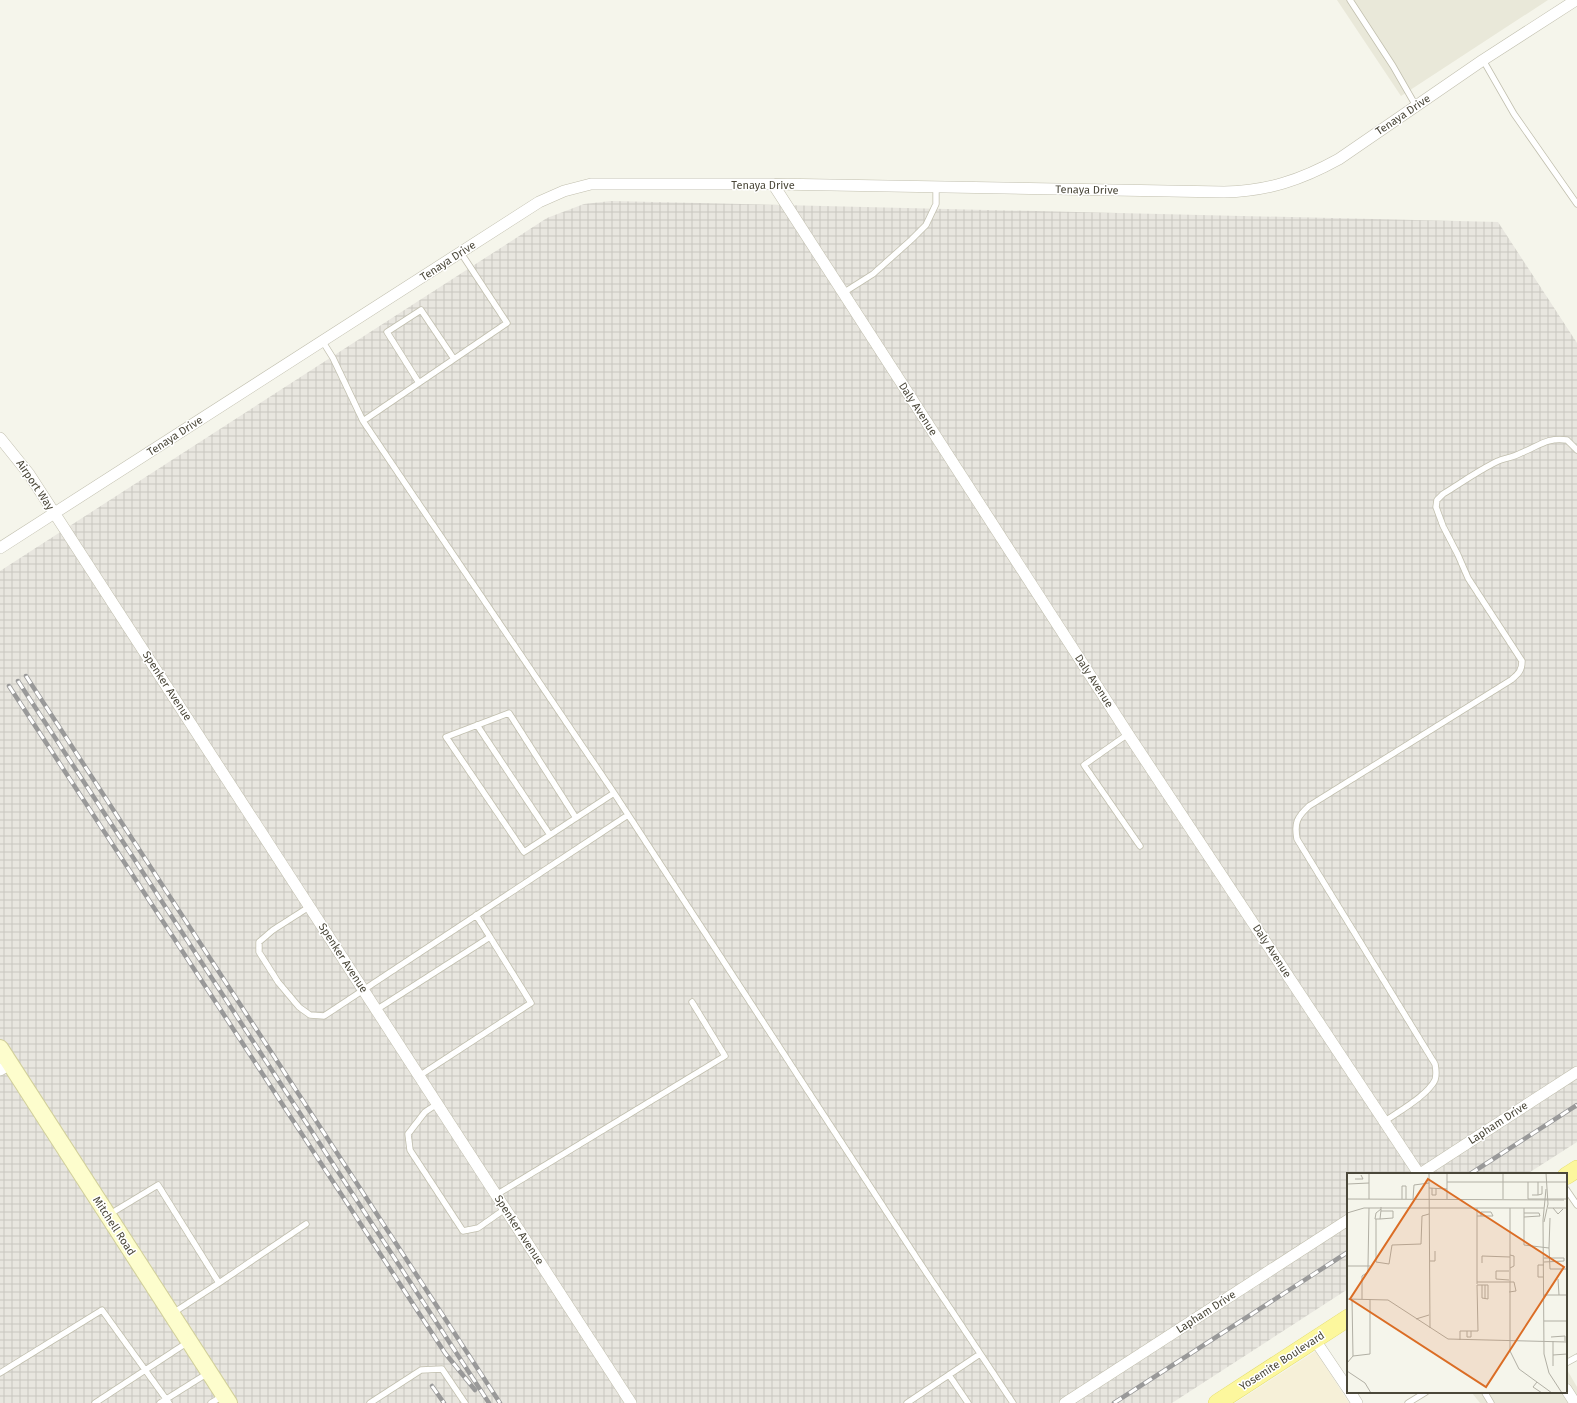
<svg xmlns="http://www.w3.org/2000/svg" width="1577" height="1403" font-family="'Fira Sans',sans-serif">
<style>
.residential{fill:#e9e8d9}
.commercial{fill:#f6f0d8}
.industrial{fill:url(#industrial-grid)}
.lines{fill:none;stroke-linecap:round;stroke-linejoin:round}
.service-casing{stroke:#c1bfae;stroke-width:7}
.minor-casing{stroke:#c1bfae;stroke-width:12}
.secondary-casing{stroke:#d1cf9a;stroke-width:18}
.primary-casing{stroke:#e2db6c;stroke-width:18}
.service{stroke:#fff;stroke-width:5.5}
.minor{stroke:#fff;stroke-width:11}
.secondary{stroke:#fdfdcd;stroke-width:16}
.primary{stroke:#fcf79d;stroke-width:17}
.rail-casing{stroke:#999;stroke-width:4.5}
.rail{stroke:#fff;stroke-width:3;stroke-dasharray:9;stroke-linecap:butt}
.labels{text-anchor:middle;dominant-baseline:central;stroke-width:3;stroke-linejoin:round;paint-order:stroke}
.street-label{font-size:11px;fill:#4a4739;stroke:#fff}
.inset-road{fill:none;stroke:#b1afa4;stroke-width:1}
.view{fill:#db6d25;fill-opacity:0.15;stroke:#db6d25;stroke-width:2}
.inset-edge{fill:none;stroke:#4a4739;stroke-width:2}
</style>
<defs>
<pattern id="industrial-grid" width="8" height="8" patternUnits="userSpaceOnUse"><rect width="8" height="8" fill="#e8e6df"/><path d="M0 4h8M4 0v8" fill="none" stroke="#c8c7c0"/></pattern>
</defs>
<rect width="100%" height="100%" fill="#f5f5eb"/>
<path class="residential" d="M1337,0h211l-147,96z
M1566,1368l11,19v16h-97l-8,-10 94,-1z"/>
<path class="commercial" d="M1316,1351l33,52h-114z"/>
<path class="industrial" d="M611,201l887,21 79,121v799l-50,32h-179v115l-176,114h-1172v-832l547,-353 37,-14z"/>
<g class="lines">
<g class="service-casing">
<path id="service" d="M1350,0l43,66 23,40
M1483,60l31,54 63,90
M461,253l46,70 -144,98 251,372 -90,59 -78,-115 63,-24 67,105
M843,293l30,-19 38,-34 15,-15 10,-21v-17
M323,342l10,16 30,63
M419,383l-32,-51 34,-22 33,49
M477,725l73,110
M1128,734l-44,31 56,81
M614,793l302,464 97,146
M309,907l-36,23 -14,12v10l19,30 21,25 11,8 14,1 304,-201
M476,915l14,22
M376,1010l114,-73 41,66 -112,73
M437,1104l-12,8 -17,22 2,16 53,81 15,-3 27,-19
M1384,1122c15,-11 43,-26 51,-42 2,-6 1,-10 0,-16l-138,-225c-3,-16 0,-22 12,-33l202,-126c7,-6 11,-9 11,-19l-54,-83 -10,-23 -15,-29 -7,-19 1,-7 6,-6c18,-11 36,-24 55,-33 8,-3 16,-4 23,-8 18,-7 26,-16 46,-13l10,10
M1566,1189l11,16
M496,1195l229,-139 -33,-54
M110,1214l48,-29 61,98 -46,30
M219,1283l87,-59
M1566,1363l11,-6
M0,1373l102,-63 67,93
M949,1375l19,28
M1485,1393l6,10
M95,1403l93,-61
M160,1403l48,-30
M211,1403l12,-7
M370,1403l51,-33 21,-1 23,34
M907,1403l73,-49
M1408,1403l18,-11"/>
</g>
<g class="minor-casing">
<path id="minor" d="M773,184l355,550 291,440
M0,438l29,36 602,929
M0,548l539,-346 25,-11 27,-7h182l451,8c44,-1 77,-12 115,-33l144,-99 93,-60
M0,1070l10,-6
M1420,1174l157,-102
M1315,1340l33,49
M1566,1389l9,14
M1350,1392l7,11
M1065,1403l283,-183"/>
</g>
<g class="secondary-casing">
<path id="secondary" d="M0,1048l229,355"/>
</g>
<g class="primary-casing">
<path id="primary" d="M1566,1176l11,-7
M1217,1403l131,-85"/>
</g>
<use href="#service" class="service"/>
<use href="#minor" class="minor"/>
<use href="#secondary" class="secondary"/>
<use href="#primary" class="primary"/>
<g class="rail-casing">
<path id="rail" d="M26,676l474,727
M18,681l471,722
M9,686l436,667 30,37
M1470,1174l107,-69
M432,1386l12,17
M1114,1403l234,-151"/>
</g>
<use href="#rail" class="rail"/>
</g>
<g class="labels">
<g class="street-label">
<text transform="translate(1403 115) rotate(-34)">Tenaya Drive</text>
<text x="763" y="185">Tenaya Drive</text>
<text transform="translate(1087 190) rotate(1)">Tenaya Drive</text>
<text transform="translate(448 261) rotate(-33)">Tenaya Drive</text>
<text transform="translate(918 409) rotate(57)">Daly Avenue</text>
<text transform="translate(175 436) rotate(-33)">Tenaya Drive</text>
<text transform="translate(35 485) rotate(56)">Airport Way</text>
<text transform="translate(1094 681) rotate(57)">Daly Avenue</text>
<text transform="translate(167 686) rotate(57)">Spenker Avenue</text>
<text transform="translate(1272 951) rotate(57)">Daly Avenue</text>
<text transform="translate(343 958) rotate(57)">Spenker Avenue</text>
<text transform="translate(1498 1123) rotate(-33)">Lapham Drive</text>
<text transform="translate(114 1226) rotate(57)">Mitchell Road</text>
<text transform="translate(519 1230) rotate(57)">Spenker Avenue</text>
<text transform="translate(1206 1312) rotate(-33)">Lapham Drive</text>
<text transform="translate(1282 1361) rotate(-33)">Yosemite Boulevard</text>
</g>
</g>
<g transform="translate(1347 1173)">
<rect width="220" height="220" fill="#f5f5eb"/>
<path class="inset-road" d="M22,0v26M40,0h16M82,0l1,155M100,0v26M156,0v26M8,6h8l-2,-4M100,9h120M1,11l21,-1M82,15l18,1M85,15v7h4v-7M199,16l-3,31 1,134 5,19 13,20M185,22h6v-13M191,22l4,-1v-8M0,26l217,1M55,26v-13h4v13M66,26l1,-14 15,-2M181,26v-17M181,26h39M34,34v3l-1,9h-5l1,-6 5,-4M130,35v76M163,35v143l9,18 33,24M177,35v37l25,3 1,21h17M201,35h19M206,35l5,6 5,-5M0,40l17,-5h180M177,40h15l1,3 -16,1M130,43h16l-2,-4h-10v4M29,46v43l13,2 3,-19 29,-1 1,-28 7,-2M33,46l13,-1v-7h-12M197,49l4,-18 -2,-31M202,75l1,-30M163,82l4,1v10l-4,2M197,85h20M83,88h5v-10M197,89l20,-1v-3M135,90v-7l28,1M0,93h23M21,93l1,-58M162,98h-13v8l13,1M196,104h-5v-12h6M211,106l1,16M130,109h37l2,9 -7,1M138,112v13M197,122h23M0,126l41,1 60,39 119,3M15,126v-23l6,-4v-6M69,146l13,-4M197,148h23M120,158v6h4v-6M204,164l14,-1v5M113,167v-9h18l-1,-46h11v14l-6,-1v-13M206,182l14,-1M6,183l17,-2v-55M0,190l6,-7 -1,-57M206,193v-25M0,198l18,12 6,10M190,209l-4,5 9,6"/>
<path class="view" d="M81,6l136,88 -78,120 -136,-88z"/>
<rect width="220" height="220" class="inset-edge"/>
</g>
</svg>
